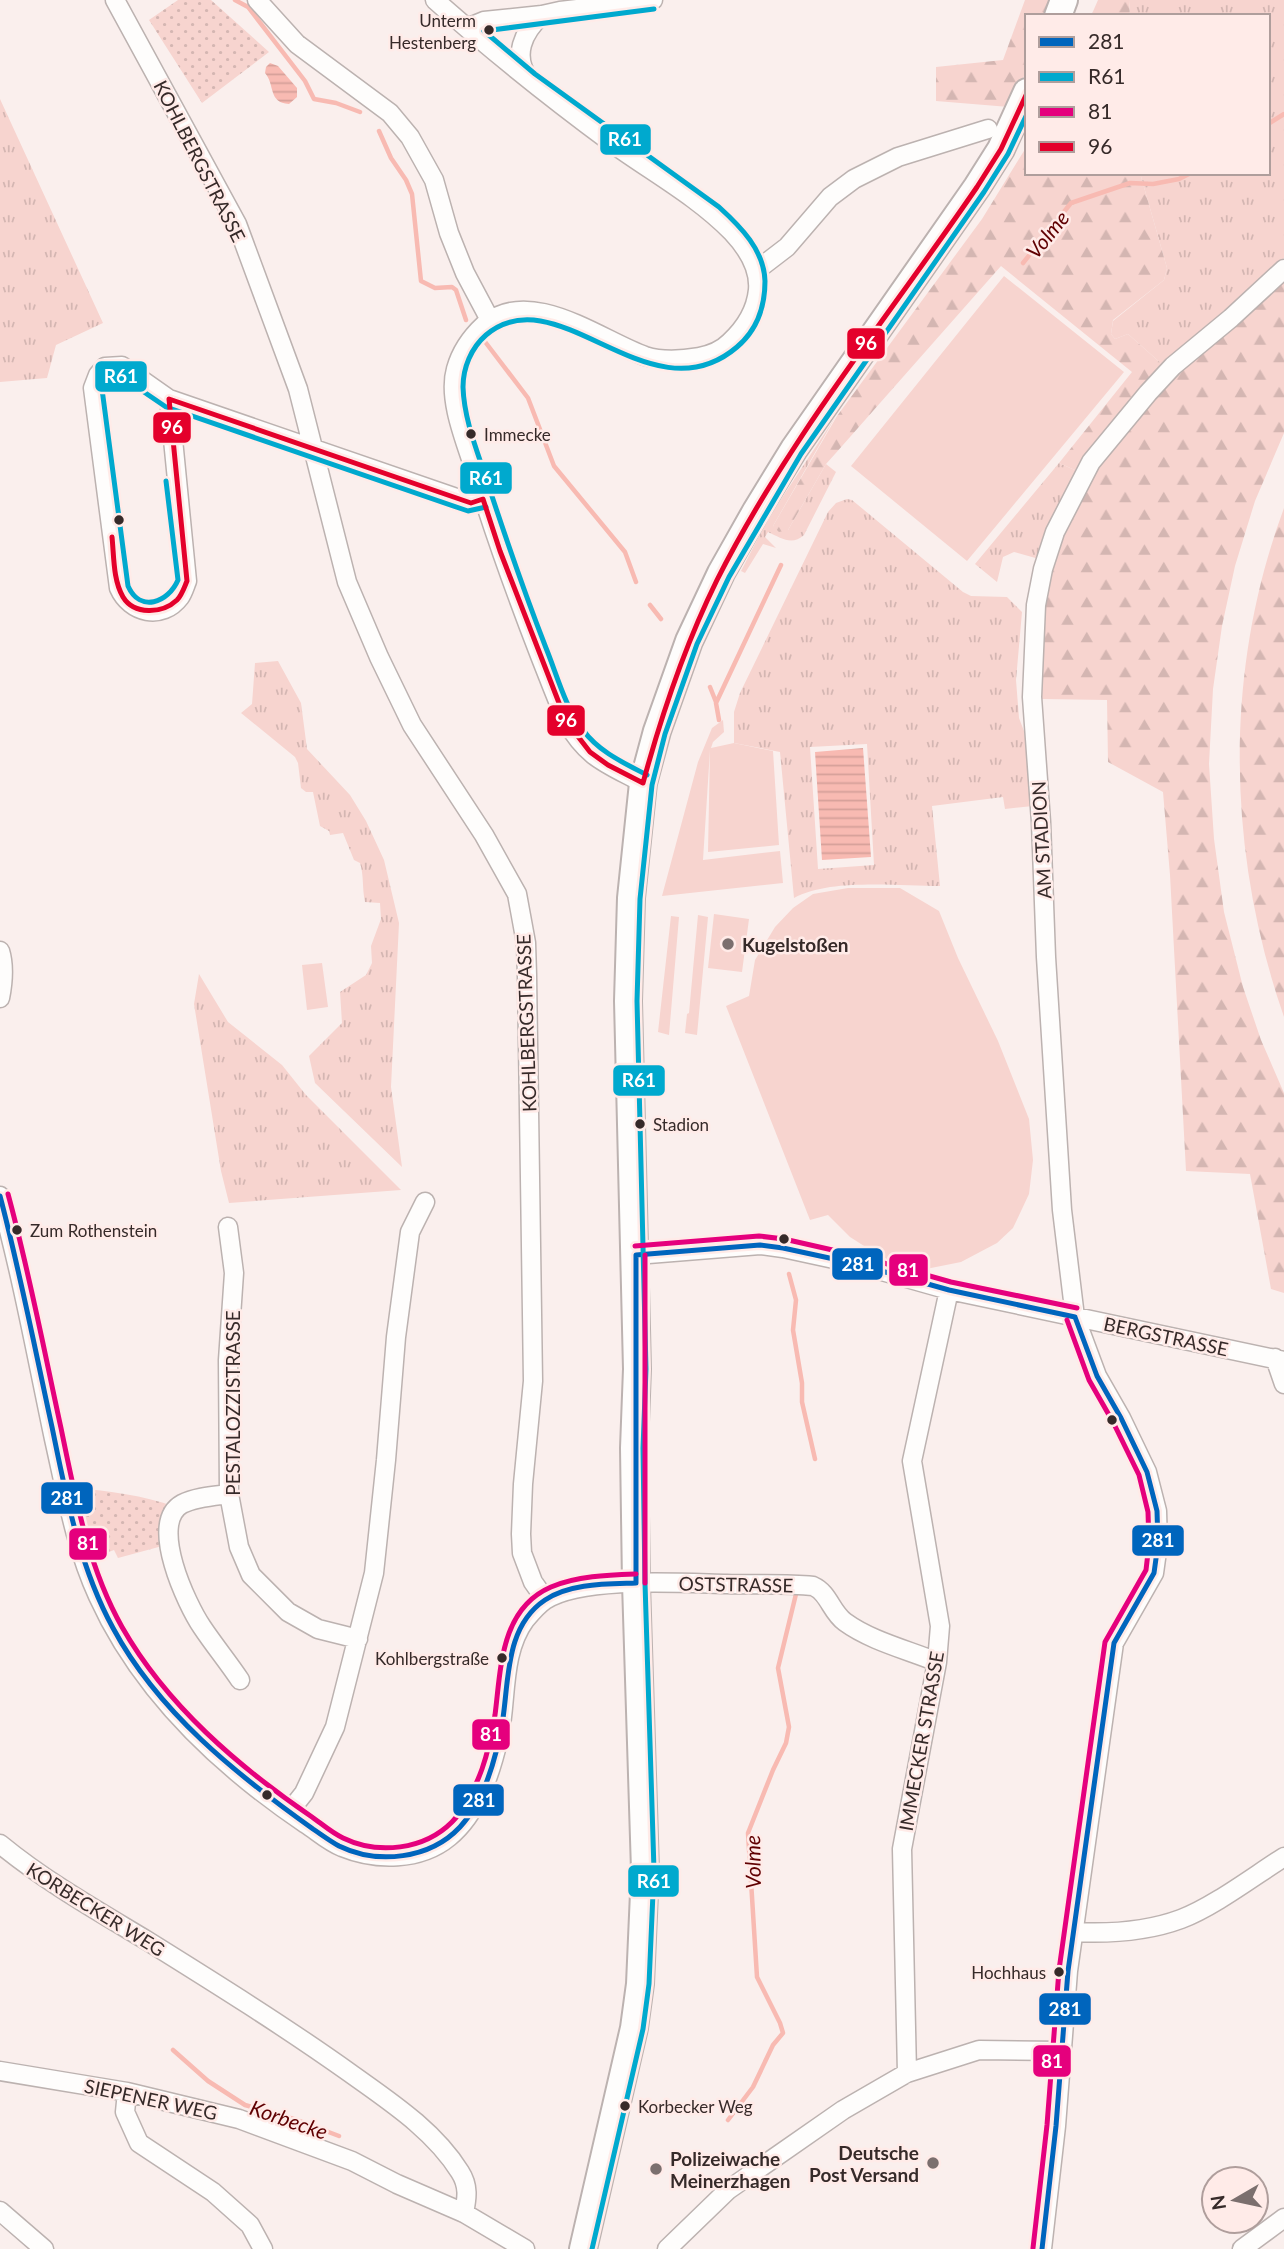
<svg xmlns="http://www.w3.org/2000/svg" width="1284" height="2249" font-family="Lato,sans-serif">
<style>
.grass{fill:url(#grass-tufts);fill-rule:evenodd}
.forest{fill:url(#forest-firs)}
.park{fill:url(#park-dots)}
.pitch{fill:#f7d4cf}
.water{fill:url(#water-rules)}
.lines{fill:none;stroke-linecap:round;stroke-linejoin:round}
.stream{stroke:#f8bab2;stroke-width:4.5}
.street-casing{stroke:#bcb2b0;stroke-width:21}
.primary-casing{stroke:#bcb2b0;stroke-width:30}
.street{stroke:#fefdfc;stroke-width:18}
.primary{stroke:#fefdfc;stroke-width:26}
.bus-1-casing{stroke:#ffebe8;stroke-width:10}
.bus-2-casing{stroke:#ffebe8;stroke-width:10}
.bus-3-casing{stroke:#ffebe8;stroke-width:10}
.bus-4-casing{stroke:#ffebe8;stroke-width:10}
.bus-1{stroke:#0065bd;stroke-width:5}
.bus-2{stroke:#00a9ce;stroke-width:5}
.bus-3{stroke:#e5007d;stroke-width:5}
.bus-4{stroke:#e4002b;stroke-width:5}
.bus-dot{fill:#362a29;stroke:#ffebe8;stroke-width:2.5}
.poi-dot{fill:#7b6f6e;stroke:#ffebe8;stroke-width:2.5}
.labels{text-anchor:middle;dominant-baseline:central;stroke-width:5;stroke-linejoin:round;paint-order:stroke}
.bus-label{font-size:17px;fill:#362a29;stroke:#ffebe8;text-anchor:start}
.street-label{font-size:19px;fill:#362a29;stroke:#ffebe8}
.poi-label{font-size:19px;font-weight:bold;fill:#362a29;stroke:#ffebe8;text-anchor:start}
.water-label{font-size:21px;font-style:italic;fill:#600002;stroke:#ffebe8}
.line-badge{stroke:#ffebe8;stroke-width:2.5}
.badge-label{font-size:19px;text-anchor:middle;font-weight:bold;fill:#fff}
</style>
<defs>
<pattern id="grass-tufts" width="24" height="20" patternUnits="userSpaceOnUse" patternTransform="scale(1.75)"><rect width="24" height="20" fill="#f7d4cf"/><path d="M3 7l-1-3M5 7V3M7 7l1-3M15 17l-1-3M17 17v-4M19 17l1-3" fill="none" stroke="#d4b6b2"/></pattern>
<pattern id="forest-firs" width="22" height="20" patternUnits="userSpaceOnUse" patternTransform="scale(1.75)"><rect width="22" height="20" fill="#f7d4cf"/><path d="M5 1l3.5 6h-7zM16 11l3.5 6h-7z" fill="#d4b6b2"/></pattern>
<pattern id="park-dots" width="8" height="8" patternUnits="userSpaceOnUse" patternTransform="scale(1.75)"><rect width="8" height="8" fill="#f7d4cf"/><path d="M2 2h.1M6 6h.1" fill="none" stroke="#d4b6b2" stroke-width="1.8" stroke-linecap="round"/></pattern>
<pattern id="water-rules" width="6" height="5" patternUnits="userSpaceOnUse" patternTransform="scale(1.75)"><rect width="6" height="5" fill="#f8bab2"/><path d="M0 2.5h6" fill="none" stroke="#d5a099"/></pattern>
</defs>
<rect width="100%" height="100%" fill="#faefed"/>
<path class="grass" d="M1129,0h155v258l-120,108 -36,-32 -13,5 -4,-5 2,-13 51,-41 3,-12 -27,-95h128v-157h-138z
M0,99l103,224 -47,22 -9,33 -47,4z
M836,416l-63,110 15,4 38,-66 10,8 -32,63c-12,11 -23,3 -36,-3l-3,5 11,11 -13,-4 -18,29 -4,-2 27,-52z
M1059,463l18,8 -20,36 -18,52 -25,-7 -11,5 -6,25 -22,-18z
M847,499l5,1 111,92 8,4 36,1 15,15 -6,68 3,38 8,21 6,67 -28,3 -2,-12 -71,9 8,80c-42,0 -110,-8 -146,12l-14,-146 -46,-9v-31l6,-19 88,-181 8,-9zM867,744l7,121 -56,4 -8,-122z
M278,661l23,42 6,46 43,46 16,26 18,39 15,63 -8,164 11,80 -87,-84 -6,-27 33,-33 -2,-31 26,-17 6,-12 -1,-17 10,-27 -1,-16 -15,-1c-3,-14 -1,-27 -5,-39l-6,-3 -11,-27 -13,2 -1,-4 -9,-5 -7,-34h-7l-5,-4 -3,-25 -3,-6 -54,-44 11,-9 3,-41z
M199,974l29,48 54,43 24,30 95,95 -172,13 -8,-32 -27,-167z"/>
<path class="forest" d="M1025,0h30l-5,16h-23v54l-18,37 -73,-6v-34l67,-7z
M1098,0h31l1,16h-39z
M1027,146v27h113l27,95 -3,12 -51,40 -2,14 4,5 13,-5 36,32 -87,105 -18,-8 73,-91 -131,-106 -166,188 -9,10 -38,66 -9,2 -6,-6 64,-110 145,-197z
M1284,279v154l-29,68 -20,65 -13,60 -9,63 -4,75 5,75 10,73 19,75 18,53 23,53v200l-13,-4 -21,-115 -64,-3 -16,-296 -7,-83 -55,-30 -1,-62 -65,-1c0,-38 -3,-80 6,-117 31,-132 140,-217 236,-303z
M1284,508v509c-57,-164 -61,-345 0,-509z"/>
<path class="park" d="M178,0h33l58,52 -67,51 -53,-83z
M76,1488c32,3 68,7 99,19l-9,38 -48,13 -4,-8 -18,7 -13,-34z"/>
<path class="pitch" d="M1004,276l120,96 -157,189 -116,-95z
M723,720l1,12 -11,10 -2,6 23,-5 39,8 6,94 -71,7 2,-102 -7,110 77,-9 3,32 -121,13 36,-134 14,-34z
M848,888h52l39,23 19,47 40,83 31,78 4,41 -4,34 -16,34 -16,15 -36,19 -35,7 -43,-11 -33,-21 -22,-22 -18,5 -84,-214 23,-10 6,-36 20,-33 18,-19 20,-14z
M714,914l35,5 -7,53 -34,-4z
M698,915l10,2 -11,118 -12,-2 2,-19 2,-1z
M671,916l8,1 -10,118 -11,-3z
M322,963l6,44 -21,3 -5,-45z"/>
<path class="water" d="M270,63l8,3 19,22v9l-8,7c-21,-1 -14,-20 -24,-31l1,-6z
M863,748l8,109 -49,3 -7,-108z"/>
<g class="lines">
<path class="stream" d="M235,0l13,7 57,74 9,18 22,4 24,9
M1268,124l16,-10
M379,131l12,27 15,22 6,14 9,87 14,7 17,-1 4,3 10,30
M1023,263l48,-60 59,-20 23,1 26,-5 12,-6
M486,343l42,55 26,68 71,86 11,30
M650,605l11,14
M710,687l6,15
M719,720l-3,-17 65,-138
M789,1274l7,26 -3,30 9,53v19l13,57
M173,2050l35,31 37,24 52,15 42,16
M728,2120l25,-33 20,-42 10,-12 -3,-10 -23,-46 -9,-144 25,-63 13,-27 3,-16 -11,-59 18,-74"/>
<g class="street-casing">
<path id="street" d="M115,0l122,224 61,165 49,193 32,75 33,68 72,110 33,59 9,49 1,32 6,406 -10,103 -2,50 1,19 11,29 12,17
M257,0l40,44 93,69 20,24 24,43 15,53 16,40 25,47
M435,0c57,51 116,98 177,143 40,29 86,54 120,89 15,16 28,35 26,58 -2,20 -13,38 -28,52 -8,8 -20,13 -31,15 -17,3 -38,4 -54,-1 -45,-16 -115,-71 -161,-31 -14,13 -23,26 -28,44 -9,31 11,76 20,105 26,84 57,166 90,247 22,38 40,42 77,62
M467,28l17,-7 58,-6 18,-4 93,-11
M529,79c-17,-23 -6,-47 13,-64
M757,270l30,-23 43,-50 24,-18 44,-22 90,-28
M169,399l18,182c-2,5 -4,12 -7,16 -18,24 -50,16 -61,-9l-26,-200 5,-13 7,-8 17,-1 47,33 302,104 12,-4
M0,951c5,16 3,32 0,47
M0,1196c22,80 37,162 54,243 12,53 21,107 44,157 43,95 122,170 208,228 11,7 23,18 36,23 34,14 78,14 107,-10 29,-24 42,-65 50,-100 8,-38 2,-84 26,-117 5,-6 14,-16 20,-20 37,-24 138,-17 182,-16 29,1 57,-1 86,2 16,7 18,26 32,36 26,19 63,28 92,40
M228,1227l6,46 -6,87 1,134 10,53 12,28 37,37 30,17 40,10
M636,1255l124,-10 23,3 74,16 92,26 335,71
M1275,1358l9,26
M229,1494c-15,2 -33,3 -47,10 -34,19 5,101 20,123 12,18 26,35 38,53
M289,1812l15,-19 31,-66 39,-154 12,-113 10,-123 14,-105 15,-30
M0,1844c45,37 96,66 146,96 69,43 138,86 204,133 39,28 84,57 110,99 9,14 7,26 4,41
M1073,1932c37,2 73,0 108,-13 32,-12 73,-43 103,-62
M0,2071l127,21 112,27 113,42 45,23 67,29 61,36
M907,2073l-5,-224 35,-187 3,-36 -28,-165 37,-171
M127,2092l-2,20 14,31 74,49 37,33 13,24
M0,2211l44,38
M667,2249l61,-59 115,-80 64,-37 72,-23 82,1
M1042,2249l14,-123 12,-155 46,-328 40,-70 4,-29 -1,-33 -10,-39 -26,-54 -24,-42 -22,-59 -13,-107 -16,-253 -5,-135 -9,-125 4,-92 7,-36 12,-37 36,-70 57,-69 25,-27 58,-48 53,-49
M1242,2249l42,-31"/>
</g>
<g class="primary-casing">
<path id="primary" d="M1058,16l6,-16
M583,2249l51,-221 6,-44 5,-114 -9,-287 -2,-135 3,-79 -9,-368 3,-103 12,-115 14,-52 32,-90 32,-68 35,-62 38,-62 183,-262 24,-38 26,-57"/>
</g>
<use href="#street" class="street"/>
<use href="#primary" class="primary"/>
<g class="bus-1-casing">
<path id="bus-1" d="M0,1196c20,76 35,153 52,231 14,68 27,139 61,201 45,84 124,147 200,201 9,6 17,12 26,17 39,19 91,13 121,-19 26,-28 37,-72 43,-109 6,-41 3,-92 42,-118 25,-17 62,-16 91,-17
M636,1255l124,-10 23,3 74,16 92,26 126,27
M636,1255v328
M1042,2249l14,-123 12,-155 46,-328 40,-70 4,-29 -1,-33 -10,-39 -26,-54 -24,-42 -22,-59"/>
</g>
<g class="bus-2-casing">
<path id="bus-2" d="M166,481l12,99c-10,23 -38,33 -50,6l-26,-197 7,-13 10,-1 47,32 302,104 18,-4
M647,775c-23,-12 -48,-23 -64,-45 -18,-23 -26,-55 -37,-82 -21,-54 -40,-109 -58,-164 -10,-31 -24,-64 -25,-97 0,-19 8,-39 23,-52 72,-61 164,86 251,12 20,-17 28,-41 28,-66 -1,-31 -24,-54 -46,-74l-184,-133 -51,-43 170,-22
M592,2249l51,-220 6,-45 5,-114 -9,-287 -2,-135 3,-79 -9,-368 3,-102 12,-114 13,-51 32,-90 32,-67 72,-123 183,-262 24,-38 19,-40"/>
</g>
<g class="bus-3-casing">
<path id="bus-3" d="M8,1194c21,77 36,156 53,234 14,68 27,139 61,199 45,79 117,140 190,190 10,7 20,16 31,21 35,17 81,12 109,-16 14,-14 23,-34 30,-53 6,-17 10,-36 13,-54 6,-46 5,-106 56,-128 26,-11 57,-12 85,-13
M635,1246l124,-10 25,3 75,17 92,26 126,26
M645,1255v328
M1033,2248l14,-123 12,-155 46,-328 41,-72 3,-26 -1,-32 -9,-37 -26,-53 -24,-42 -22,-60"/>
</g>
<g class="bus-4-casing">
<path id="bus-4" d="M112,537c2,19 1,43 11,60 11,18 39,17 54,3 5,-5 7,-12 10,-19l-18,-182 302,104 12,-4 17,52 66,170 24,31 18,13 35,18c19,-70 42,-138 74,-203 71,-141 172,-264 260,-393l24,-38 26,-56"/>
</g>
<use href="#bus-1" class="bus-1"/>
<use href="#bus-2" class="bus-2"/>
<use href="#bus-3" class="bus-3"/>
<use href="#bus-4" class="bus-4"/>
</g>
<g class="bus-dot">
<circle cx="489" cy="30" r="6"/>
<circle cx="471" cy="434" r="6"/>
<circle cx="119" cy="520" r="6"/>
<circle cx="640" cy="1124" r="6"/>
<circle cx="17" cy="1230" r="6"/>
<circle cx="784" cy="1239" r="6"/>
<circle cx="1112" cy="1420" r="6"/>
<circle cx="502" cy="1658" r="6"/>
<circle cx="267" cy="1795" r="6"/>
<circle cx="1059" cy="1972" r="6"/>
<circle cx="625" cy="2106" r="6"/>
</g>
<g class="poi-dot">
<circle cx="728" cy="944" r="7"/>
<circle cx="933" cy="2163" r="7"/>
<circle cx="656" cy="2169" r="7"/>
</g>
<g class="labels">
<g class="bus-label">
<text x="476" y="20" text-anchor="end">Unterm<tspan x="476" dy="22">Hestenberg</tspan></text>
<text x="484" y="434">Immecke</text>
<text x="653" y="1124">Stadion</text>
<text x="30" y="1230">Zum Rothenstein</text>
<text x="489" y="1658" text-anchor="end">Kohlbergstraße</text>
<text x="1046" y="1972" text-anchor="end">Hochhaus</text>
<text x="638" y="2106">Korbecker Weg</text>
</g>
<g class="street-label">
<text transform="translate(200 161) rotate(63)">KOHLBERGSTRASSE</text>
<text transform="translate(1041 840) rotate(-93)">AM STADION</text>
<text transform="translate(526 1023) rotate(-92)">KOHLBERGSTRASSE</text>
<text transform="translate(1166 1336) rotate(12)">BERGSTRASSE</text>
<text transform="translate(232 1403) rotate(-90)">PESTALOZZISTRASSE</text>
<text transform="translate(736 1584) rotate(1)">OSTSTRASSE</text>
<text transform="translate(921 1741) rotate(-80)">IMMECKER STRASSE</text>
<text transform="translate(96 1909) rotate(32)">KORBECKER WEG</text>
<text transform="translate(151 2099) rotate(12)">SIEPENER WEG</text>
</g>
<g class="poi-label">
<text x="742" y="944">Kugelstoßen</text>
<text x="919" y="2152" text-anchor="end">Deutsche<tspan x="919" dy="22">Post Versand</tspan></text>
<text x="670" y="2158">Polizeiwache<tspan x="670" dy="22">Meinerzhagen</tspan></text>
</g>
<g class="water-label">
<text transform="translate(1047 234) rotate(-51)">Volme</text>
<text transform="translate(752 1862) rotate(-91)">Volme</text>
<text transform="translate(289 2119) rotate(19)">Korbecke</text>
</g>
</g>
<g class="line-badge">
<rect x="599" y="123" width="53" height="33" rx="7" fill="#00a9ce"/>
<rect x="846" y="327" width="40" height="33" rx="7" fill="#e4002b"/>
<rect x="94" y="360" width="54" height="33" rx="7" fill="#00a9ce"/>
<rect x="152" y="411" width="40" height="33" rx="7" fill="#e4002b"/>
<rect x="459" y="461" width="54" height="34" rx="7" fill="#00a9ce"/>
<rect x="546" y="704" width="40" height="33" rx="7" fill="#e4002b"/>
<rect x="612" y="1064" width="54" height="33" rx="7" fill="#00a9ce"/>
<rect x="831" y="1247" width="53" height="34" rx="7" fill="#0065bd"/>
<rect x="888" y="1253" width="41" height="34" rx="7" fill="#e5007d"/>
<rect x="40" y="1481" width="54" height="34" rx="7" fill="#0065bd"/>
<rect x="1131" y="1524" width="54" height="33" rx="7" fill="#0065bd"/>
<rect x="68" y="1527" width="40" height="34" rx="7" fill="#e5007d"/>
<rect x="471" y="1718" width="40" height="33" rx="7" fill="#e5007d"/>
<rect x="452" y="1783" width="53" height="34" rx="7" fill="#0065bd"/>
<rect x="627" y="1864" width="53" height="34" rx="7" fill="#00a9ce"/>
<rect x="1038" y="1992" width="54" height="34" rx="7" fill="#0065bd"/>
<rect x="1032" y="2044" width="40" height="34" rx="7" fill="#e5007d"/>
</g>
<g class="badge-label">
<text x="625" y="146">R61</text>
<text x="866" y="350">96</text>
<text x="121" y="383">R61</text>
<text x="172" y="434">96</text>
<text x="486" y="485">R61</text>
<text x="566" y="727">96</text>
<text x="639" y="1087">R61</text>
<text x="858" y="1271">281</text>
<text x="908" y="1277">81</text>
<text x="67" y="1505">281</text>
<text x="1158" y="1547">281</text>
<text x="88" y="1550">81</text>
<text x="491" y="1741">81</text>
<text x="479" y="1807">281</text>
<text x="654" y="1888">R61</text>
<text x="1065" y="2016">281</text>
<text x="1052" y="2068">81</text>
</g>
<rect x="1025" y="14" width="245" height="161" fill="#ffebe8" stroke="#af9e9c" stroke-width="2"/>
<rect x="1039" y="37" width="35" height="10" fill="#0065bd" stroke="#af9e9c" stroke-width="2"/>
<text x="1088" y="49" font-size="21" fill="#362a29">281</text>
<rect x="1039" y="72" width="35" height="10" fill="#00a9ce" stroke="#af9e9c" stroke-width="2"/>
<text x="1088" y="84" font-size="21" fill="#362a29">R61</text>
<rect x="1039" y="107" width="35" height="10" fill="#e5007d" stroke="#af9e9c" stroke-width="2"/>
<text x="1088" y="119" font-size="21" fill="#362a29">81</text>
<rect x="1039" y="142" width="35" height="10" fill="#e4002b" stroke="#af9e9c" stroke-width="2"/>
<text x="1088" y="154" font-size="21" fill="#362a29">96</text>
<g transform="translate(1235 2200) rotate(261)"><circle r="33" fill="#ffebe8" stroke="#af9e9c" stroke-width="2"/>
<path d="M0-5L12 26L0 18L-12 26Z" fill="#7b6f6e"/>
<text y="-10" font-size="19" font-weight="bold" text-anchor="middle" fill="#362a29">N</text>
</g>
</svg>
